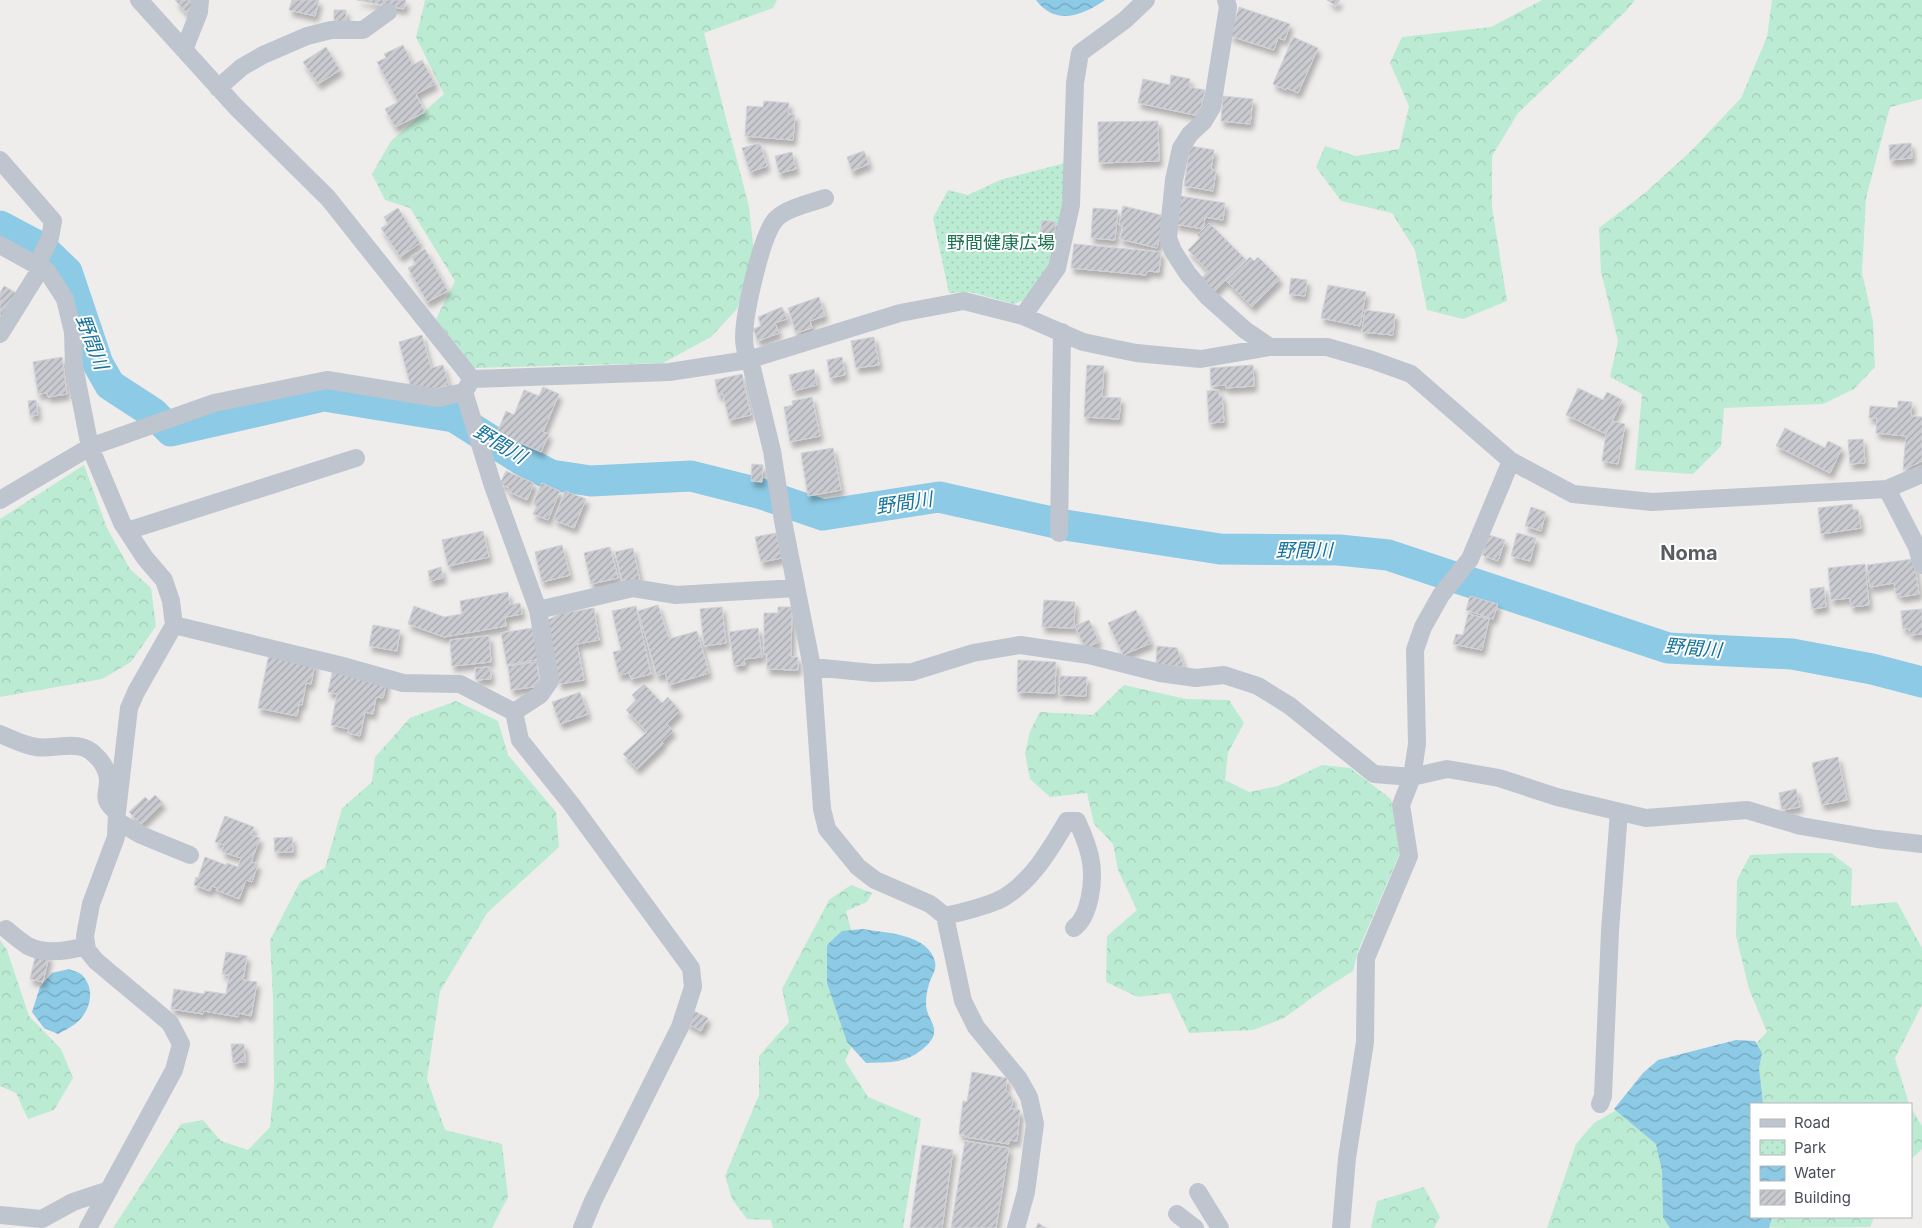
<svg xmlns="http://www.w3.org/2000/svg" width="1922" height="1228" font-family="Inter,'Noto Sans JP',sans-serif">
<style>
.forest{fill:url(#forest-crowns)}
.park{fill:url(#park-dots)}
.water{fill:url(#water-waves)}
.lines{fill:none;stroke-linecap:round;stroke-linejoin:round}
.river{stroke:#8ccae5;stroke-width:31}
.building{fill:url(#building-hatch);stroke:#d0d2d7;filter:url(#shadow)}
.street{stroke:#bec5ce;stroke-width:18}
.labels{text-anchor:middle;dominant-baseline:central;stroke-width:4;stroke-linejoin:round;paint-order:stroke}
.park-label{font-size:18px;fill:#1c7350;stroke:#fff}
.water-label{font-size:19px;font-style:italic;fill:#15729b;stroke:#fff}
.quarter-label{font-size:20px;font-weight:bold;fill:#595c60;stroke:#fff}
</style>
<defs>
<pattern id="forest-crowns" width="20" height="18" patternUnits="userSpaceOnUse" patternTransform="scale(1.25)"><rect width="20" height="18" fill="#bcebd3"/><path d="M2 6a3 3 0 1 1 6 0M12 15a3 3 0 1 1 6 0" fill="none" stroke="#a3cbb7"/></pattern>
<pattern id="park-dots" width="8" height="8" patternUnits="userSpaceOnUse" patternTransform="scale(1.25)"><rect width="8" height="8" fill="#bcebd3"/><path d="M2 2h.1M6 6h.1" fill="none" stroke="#a3cbb7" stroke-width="1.8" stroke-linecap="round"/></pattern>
<pattern id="water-waves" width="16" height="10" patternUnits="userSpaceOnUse" patternTransform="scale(1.25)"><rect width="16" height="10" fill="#8ccae5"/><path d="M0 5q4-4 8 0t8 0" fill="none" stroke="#74a6bc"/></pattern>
<pattern id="building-hatch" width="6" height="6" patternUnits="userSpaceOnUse" patternTransform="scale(1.25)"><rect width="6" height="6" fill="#cacbd1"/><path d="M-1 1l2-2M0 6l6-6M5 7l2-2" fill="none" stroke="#a6a7ac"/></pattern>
<filter id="shadow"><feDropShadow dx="3" dy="5.5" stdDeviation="2.5" flood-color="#0004"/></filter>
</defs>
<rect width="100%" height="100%" fill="#efecec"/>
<path class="forest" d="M425,0h352l-4,8 -69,25 45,174 7,63 -20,40 -25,27 -48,26 -189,5 -38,-49 19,-38 -45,-73 -25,-8 -13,-26 19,-33 53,-47 -28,-57z
M1542,0h93l-9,11 -108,102 -26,43v51l15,94 -44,18 -36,-9 -12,-60 -23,-37 -51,-12 -25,-34 9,-21 31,10 43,-7 10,-43 -19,-43 12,-26 89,-10z
M1772,0h150v99l-32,8 -24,91 -4,75 11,48 2,46 -21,22 -31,15 -99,4 -3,38 -28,28 -58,-4 7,-76 -32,-17 8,-36 -17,-69 -2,-44 47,-36 44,-40 51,-54 26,-61z
M84,465l23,63 23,41 21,19 5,38 -25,36 -29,17 -102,18v-178z
M1124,685l62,14 43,1 15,23 -16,30 -3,27 24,12 29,-6 44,-21 28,3 41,31 9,54 -42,98 -5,20 -33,21 -36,26 -31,12 -64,3 -19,-40 -32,4 -32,-15 1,-46 30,-26 -19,-40 -5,-26 -19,-20 -7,-31 -37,4 -20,-18 -5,-26 5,-22 10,-19 53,3z
M456,701l42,20 10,34 48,57 3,35 -72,66 -47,78 -13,88 18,51 57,14 6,53 -16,31h-379l68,-104 22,-4 18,21 27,9 22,-23 4,-41 -1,-87 -3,-59 30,-58 25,-14 17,-60 30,-26 3,-25 35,-39z
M1788,853h43l21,16 -1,37 46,-4 25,46v57l-27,53 14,46h-158v113h123l-4,10 -83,1 -97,-2 -1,2h-142l29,-84 18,-21 47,-27 91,-28 35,-36 -18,-43 -13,-53 1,-56 13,-25z
M851,885l21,8 -5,9 -21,9 10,37 6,75 -17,38 23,36 53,22 -18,109h-130l-2,-8 -24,-1 -15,-20 -7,-23 34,-81v-39l30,-34 -7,-33 47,-89z
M0,940l7,10 22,66 32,33 12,29 -19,32 -26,9 -12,-26 -16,-7z
M1911,1108l11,18v23l-11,10z
M1424,1187l16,30 -6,11h-63l6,-27z"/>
<path class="park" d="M1065,163l2,25 -13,77 -25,33 -15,6 -44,-12 -21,1 -16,-75 15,-28 20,5 32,-15z"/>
<path class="water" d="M1036,0h69c-23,16 -50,26 -69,0z
M863,929c23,4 66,5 72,33 2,8 -4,15 -6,22 -2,6 -3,13 -3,19 0,12 7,18 8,26 1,7 -3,12 -8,17 -19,18 -35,16 -60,17l-19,-21 -20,-59v-38l15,-14z
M69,969c4,2 11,3 14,7 13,15 7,36 -8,48 -5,4 -12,7 -17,10l-14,-6 -12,-16 8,-25 12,-14z
M1736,1040l19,1 7,12 -3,15 4,36h-12v113h21l-3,11h-99l-7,-11 -1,-46 -6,-27 -42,-35 29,-36 15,-13z"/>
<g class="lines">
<path class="river" d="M0,226l43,23 24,23 31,92 12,21 43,28 18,18 153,-35 130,21 68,43 29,15 40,6 100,-5 71,18 61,21 116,-18 126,28 155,24 119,1 49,5 280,93 124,6 80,15 50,13"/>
</g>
<path class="building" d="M175,0h22l-7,17z
M292,0h27l-4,16 -26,-6z
M357,0h49l-2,9z
M1327,0h13l-4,6z
M1239,7l51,17 -5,16 -7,-2 -4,12 -44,-14z
M334,10h12v12l-12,-1z
M1293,37l25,11 -20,45 -11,-5 -1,2 -13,-6z
M403,45l10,20 9,-5 13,24 -19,10 9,18 -30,15 -10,-18 13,-7 -21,-40 9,-4 -2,-4z
M326,47l14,23 -22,14 -15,-22z
M1171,75l19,4 -1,8 16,3 -6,26 -61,-13 5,-24 27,6z
M1223,96l30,3 -3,25 -29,-3z
M764,101l25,2 -1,11 7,1 -2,25 -48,-4 2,-30 16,1z
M1158,121l1,40 -60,2 -1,-41z
M760,143l7,23 -17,6 -8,-24z
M1911,143l1,15 -22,2 -1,-15z
M1190,146l24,4 -3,19 5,1 -3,21 -29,-5z
M864,151l5,13 -17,7 -5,-14z
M792,152l4,17 -17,4 -4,-17z
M1180,196l45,7 -2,17 -18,-3 -2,12 -28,-5z
M1123,206l42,10 -8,32 -37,-9 3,-13 -4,-1z
M398,208l22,35 -20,14 -19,-29 7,-4 -4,-7z
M1093,208l25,2 -3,30 -24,-2z
M1042,220l14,2 -2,16 -14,-2z
M1209,223l37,37 -34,34 -13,-13 9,-10 -20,-21 12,-12 -3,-3z
M1074,244l87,8 -2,20 -12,-1 -1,4 -75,-7z
M425,249l23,42 -21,11 -19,-34 8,-4 -5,-7z
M1250,257l4,4 4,-4 22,22 -28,28 -26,-26z
M1291,278l16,2 -2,16 -16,-2z
M1328,285l38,7 -6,34 -39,-8z
M4,286l12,7 -14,23 -2,-1v-22z
M819,297l6,19 -15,5 2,7 -16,5 -8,-25z
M782,307l5,12 -12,4 4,10 -21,8 -5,-12 8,-3 -3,-9z
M1365,310l30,4 -2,21 -31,-3z
M422,335l9,33 12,-3 6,20 -28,8 -3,-7 -7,2 -12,-46z
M874,337l5,28 -23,3 -5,-27z
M62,357l5,37 -19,3 -1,-4 -9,1 -5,-32z
M842,357l3,18 -15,3 -3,-18z
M1087,365l17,1 -2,31 19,1 -2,21 -35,-2z
M1253,365l1,21 -28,2v-3l-15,1 -1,-18z
M814,369l3,16 -24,6 -4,-16z
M742,374l9,41 -22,5 -6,-26 -5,1 -3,-15z
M543,387l16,7 -16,38 6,2 -8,18 -44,-19 9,-22 8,4 10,-25 15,6z
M1578,388l25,12 4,-8 15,8 -16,34 -40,-19z
M1219,390v6h3l2,26 -15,1 -2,-32z
M812,397l8,39 -30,6 -6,-35 9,-2 -1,-4z
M36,400l2,15 -8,1 -2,-15z
M1898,401l14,1 -1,14 11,1v44l-19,9 3,-34 -30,-3 1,-15h-8l1,-12 28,2z
M1612,421l13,3 -7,40 -16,-3 4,-27z
M1785,428l40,20 3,-7 14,7 -12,25 -54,-27z
M1863,439l2,24 -15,1 -2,-24z
M833,448l8,42 -33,6 -7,-43z
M752,464l11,1 -1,17 -11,-1z
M506,471l28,12 -7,17 -20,-9 2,-3 -9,-4z
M542,483l18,8 -12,29 -15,-6 4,-8 -4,-2z
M565,491l21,8 -12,29 -20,-8z
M1852,504l1,6h5l3,18 -40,6 -3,-26z
M1531,507l15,5 -5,19 -16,-5z
M483,531l6,26 -41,9 -6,-26z
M776,533l6,25 -21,4 -6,-25z
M1517,533l19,5 -6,23 -19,-5z
M1489,535l16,5 -7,21 -16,-6z
M562,545l8,30 -28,7 -7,-30z
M610,547l8,31 -27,6 -7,-31z
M633,548l7,33 -17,4 -8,-33z
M1914,559l5,35 -19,3 -1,-4 -3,1 -2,-11 -24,4 -3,-22z
M1865,564l4,41 -18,2 -1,-9 -19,2 -3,-32z
M441,567l2,11 -13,3 -2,-10z
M1824,587l2,20 -14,2 -2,-20z
M508,592l2,13 10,-2 2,11 -17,3 1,9 -62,11 -36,-13 6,-18 30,11 18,-3 -2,-13z
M1470,596l28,8 -5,15 -27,-9z
M1044,600l31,2 -1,26 -32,-1z
M658,605l11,34 28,-8 12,42 -40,12 -4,-12 -8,3 -19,-65z
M636,606l15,68 -20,5 -2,-6 -10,2 -6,-23 8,-2 -9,-39z
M722,607l4,36 -22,3 -4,-37z
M778,607h14l-1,50h7v13l-31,-1v-15h-3v-41h14z
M594,608l5,32 -22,4 7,36 -25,4 -11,-64 11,-6z
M1922,609v25l-12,1 -1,-7 -6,1 -2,-18z
M1136,610l15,33 -28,12 -15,-32z
M1468,614l21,5 -7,31 -29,-6 3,-10 7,1z
M1089,620l10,22 -14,6 -10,-22z
M373,625l27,5 -3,21 -28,-5z
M532,628l2,11 3,-1 4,21 -34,6 -6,-32z
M758,628l4,29 -18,2 1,6 -11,1 -5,-34z
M489,636l2,26 -39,4 -2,-26z
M1157,646l20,2 7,19 -28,-3z
M269,654l46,9 -4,21 -5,-1 -4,22 -3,-1 -2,12 -39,-8z
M1018,660l38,2 -1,31 -38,-1z
M537,662l3,24 -29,4 -3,-24z
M490,667l1,12 -15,1 -1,-12z
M333,669l54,11 -4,18 -7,-1 -3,17 -8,-2 -5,24 -12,-3 1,-4 -18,-4 6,-31 -9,-2z
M1060,676l27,1 -1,19 -27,-1z
M644,684l18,19 6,-6 12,14 -13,13 6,7 -11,11 1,2 -26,25 -14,-15 24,-22 -21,-22 10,-10 -4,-5z
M580,692l8,22 -28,10 -8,-22z
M1838,757l9,43 -25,5 -10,-42z
M1796,789l4,18 -18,3 -3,-17z
M155,795l8,8 -22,21 -12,-12 16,-15 4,4z
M225,816l29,11 -3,8 9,3 -9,24 7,2 -6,18 -6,-2 -7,19 -23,-9 1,-2 -5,-2 -2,5 -16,-6 2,-8 2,1 7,-21 21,8 1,-2 11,4 3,-9 -19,-6 2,-7 -9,-3z
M292,837l1,15h-18l-1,-14z
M226,952l21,4 -4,24 14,2 -6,34 -12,-3 -1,4 -34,-6 -1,3 -32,-5 3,-20 30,5 1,-3 21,3 3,-19 -7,-1z
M36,953l13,3 -6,26 -13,-3z
M692,1010l16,8 -7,13 -16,-9z
M231,1044h13l1,18 -12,1z
M972,1072l35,6 -1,12 7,9 -2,10 9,1 -3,31 -8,-1v4l-44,-7v-2l-6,-1 4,-33 4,1z
M965,1141l44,7 -13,80h-45z
M922,1145l31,5 -11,78h-32z
M1038,1223l8,5h-10z"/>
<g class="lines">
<path class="street" d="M139,0l97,107 92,91 144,181
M1226,0l2,7 -16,100 -9,15 -13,12 -9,14 -7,32 -6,58 5,13 15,23 20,23 37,33 25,17
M184,50l15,-38 1,-12
M218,88l24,-21 21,-12 44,-19 24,-6h32l25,-18
M0,160l53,61 -3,17 -13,27
M0,245l47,26 18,28 8,33 1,34 16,81 32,76 23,35 19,22 7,21 3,24 -38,67 -7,16 -12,104 -1,25 -25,67 -6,32 2,14 9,11 74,62 11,21 -7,26 -86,158
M1023,316l34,-48 14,-63 4,-122 5,-30 45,-33 21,-20
M0,334l41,-66
M748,360c-2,-7 -4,-15 -4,-22 0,-23 17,-103 32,-119 11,-11 34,-16 49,-21
M750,360l22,91 11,70 29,146 10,142 5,20 31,38 17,13 55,24 15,12 18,85 13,26 43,52 10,18 6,27 -9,68 -10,36
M472,379l197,-7 79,-12 152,-47 64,-12 59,15 60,26 53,11 65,6 69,-12h57l45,13 39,14 100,87 62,33 79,8 235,-13 35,-15
M469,384l-5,8 29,94 45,124 12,71 -10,14 -26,17
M1887,489l30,58 5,18
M0,500l90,-53 124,-44 113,-23 111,18 26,-6
M127,531l229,-73
M1059,533l3,-201
M538,610l95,-22 43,7 120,-7
M174,625l165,40 64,18 57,1 54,28
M812,667l61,6 39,-1 61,-19 47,-8 69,10 71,18 36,5 28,-3 34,11 32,20 84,68 38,3 35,-8 52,9 58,19 89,21 101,-8 54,16 76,13 45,5
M514,712l6,28 52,65 119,163 2,19 -13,40 -87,174 -11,27
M0,734c12,5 23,11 36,13 19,3 44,-9 59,8 5,4 11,13 12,19 5,17 -10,23 10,38
M117,821l24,14 49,20
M945,916c18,-4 35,-8 52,-15 32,-15 53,-51 70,-80h10c6,13 12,27 14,41 3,20 -1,54 -17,66
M6,929c7,6 14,12 22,17 17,9 40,5 58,0
M1600,1104l3,-8 7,-165 9,-119
M1198,1192l22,36
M1177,1214l18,14
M0,1215l42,4 31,-17 36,-12
M1341,1228l6,-70 18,-116 1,-84 43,-102 -8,-51 11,-28 5,-33 -2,-94 8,-23 18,-32 29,-36 41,-98"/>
</g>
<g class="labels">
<g class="park-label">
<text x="1001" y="242">野間健康広場</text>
</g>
<g class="water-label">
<text transform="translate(92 342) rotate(69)">野間川</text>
<text transform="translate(500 444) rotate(31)">野間川</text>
<text transform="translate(904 503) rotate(-8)">野間川</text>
<text x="1304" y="550">野間川</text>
<text transform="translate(1693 648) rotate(5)">野間川</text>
</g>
<g class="quarter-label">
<text x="1689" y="553">Noma</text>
</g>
</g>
<rect x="1750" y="1103" width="162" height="115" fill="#ffffff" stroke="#b5b8bc"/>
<rect x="1760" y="1119" width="25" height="8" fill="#bec5ce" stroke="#b5b8bc"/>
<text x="1794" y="1128" font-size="15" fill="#464e58">Road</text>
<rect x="1760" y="1140" width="25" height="15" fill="url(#park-dots)" stroke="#b5b8bc"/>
<text x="1794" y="1153" font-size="15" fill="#464e58">Park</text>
<rect x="1760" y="1166" width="25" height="15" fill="url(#water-waves)" stroke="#b5b8bc"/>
<text x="1794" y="1178" font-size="15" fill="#464e58">Water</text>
<rect x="1760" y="1190" width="25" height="15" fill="url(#building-hatch)" stroke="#b5b8bc"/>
<text x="1794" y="1203" font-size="15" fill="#464e58">Building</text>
</svg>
